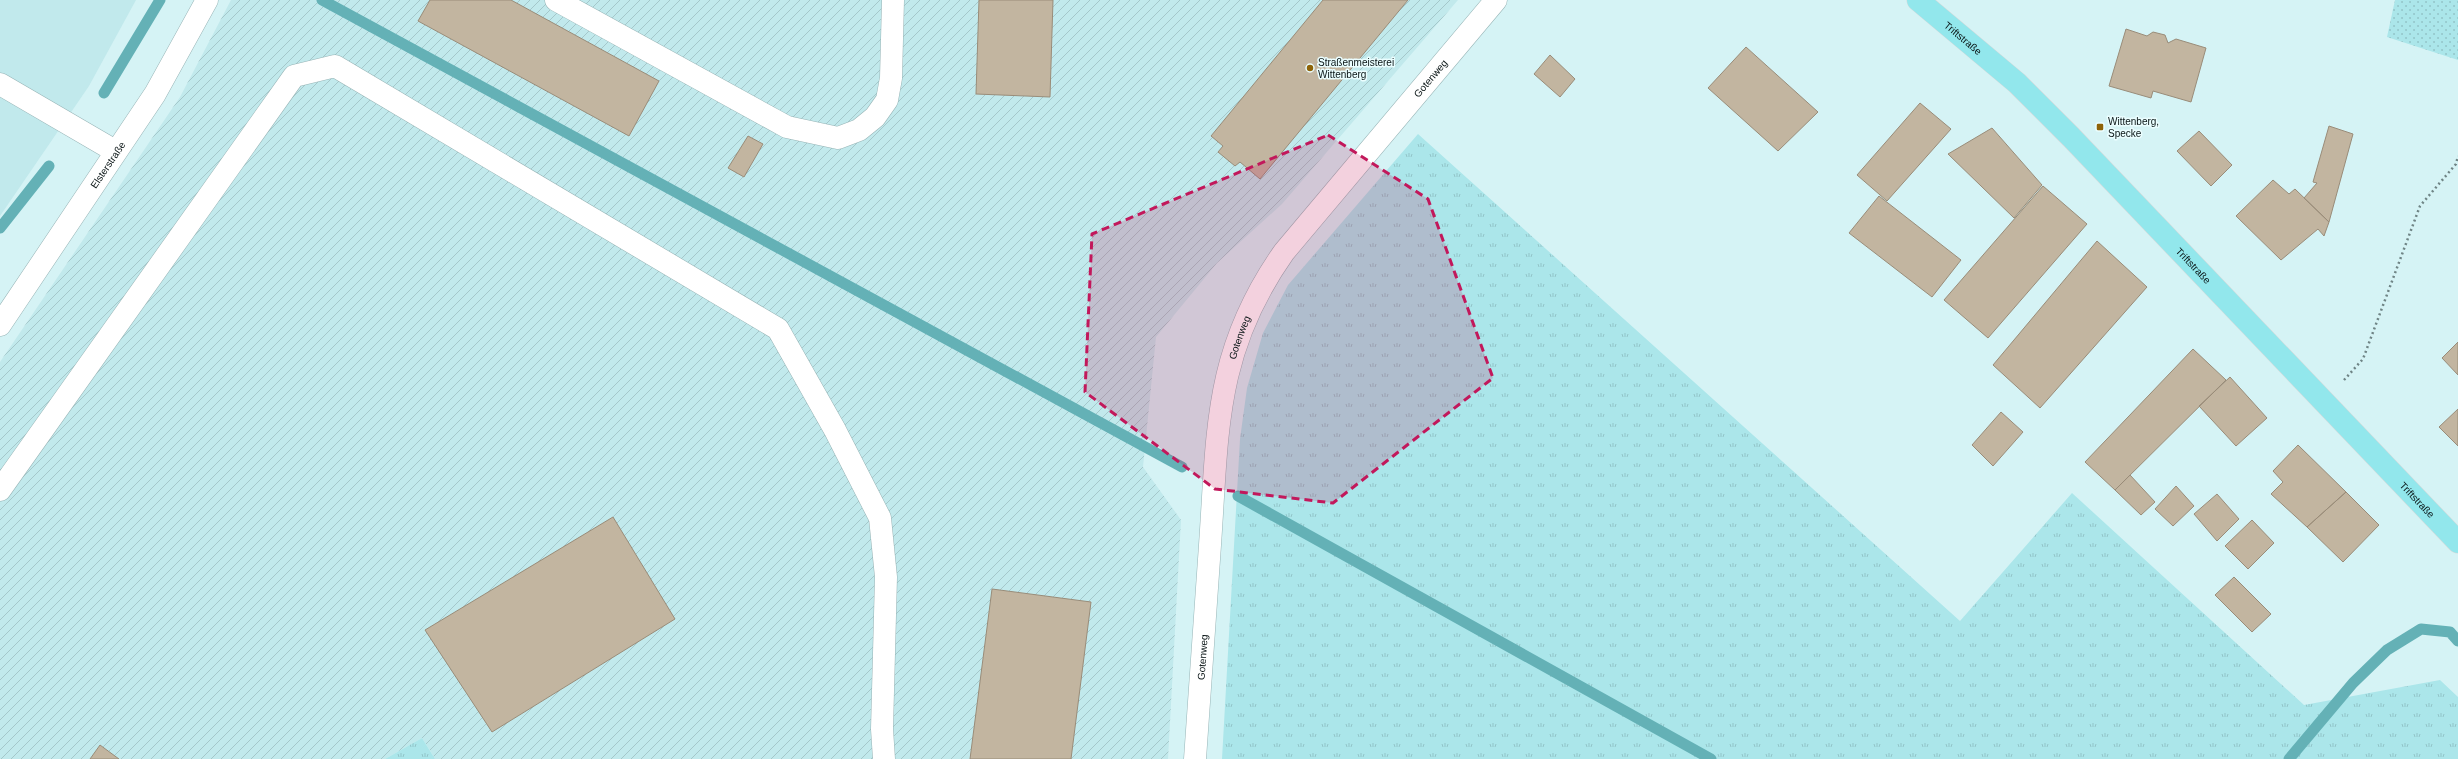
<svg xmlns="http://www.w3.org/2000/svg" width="2458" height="759" font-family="Arial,sans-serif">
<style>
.built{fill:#c1e9ec}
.industrial{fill:url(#industrial-furrows)}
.grass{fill:url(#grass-tufts)}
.garden{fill:url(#garden-dots)}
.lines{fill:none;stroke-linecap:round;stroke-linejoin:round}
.stream{stroke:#64b1b6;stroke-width:11}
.building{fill:#c2b5a0;stroke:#998c79}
.minor-casing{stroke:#97b4b6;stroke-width:23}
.major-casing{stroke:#d8d9da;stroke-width:23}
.path{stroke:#6f8485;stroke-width:2.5;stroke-dasharray:2 3;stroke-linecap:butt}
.minor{stroke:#fff;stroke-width:22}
.major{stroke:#92e7ec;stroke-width:22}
.marked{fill:#c2185b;fill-opacity:0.2;stroke:#c2185b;stroke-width:3;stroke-dasharray:8 5;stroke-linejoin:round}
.poi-dot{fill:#8e6308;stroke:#ebfeff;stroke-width:1.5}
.labels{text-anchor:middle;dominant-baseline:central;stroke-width:3;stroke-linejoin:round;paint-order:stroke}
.street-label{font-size:10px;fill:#091415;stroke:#ebfeff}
.poi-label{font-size:10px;fill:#091415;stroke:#ebfeff;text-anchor:start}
</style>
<defs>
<pattern id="industrial-furrows" width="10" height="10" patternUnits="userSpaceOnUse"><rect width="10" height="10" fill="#c1e9ec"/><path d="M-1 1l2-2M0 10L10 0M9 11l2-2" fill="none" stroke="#a4c7ca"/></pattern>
<pattern id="grass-tufts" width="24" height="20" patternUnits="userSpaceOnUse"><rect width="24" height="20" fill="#abe6ea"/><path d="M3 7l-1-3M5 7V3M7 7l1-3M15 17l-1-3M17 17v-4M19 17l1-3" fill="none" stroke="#92c4c8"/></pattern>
<pattern id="garden-dots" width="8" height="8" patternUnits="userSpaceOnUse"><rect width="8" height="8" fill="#abe6ea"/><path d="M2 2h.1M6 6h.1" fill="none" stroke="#92c4c8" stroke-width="1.8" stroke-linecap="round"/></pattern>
</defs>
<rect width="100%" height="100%" fill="#d5f3f5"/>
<path class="built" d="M0,0h136l-47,86 -89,130z"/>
<path class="industrial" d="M231,0h1227l-176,204 -65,59 -61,74 -13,130 38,53 -13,239h-733l-13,-21 -37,21h-385v-397l180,-265z"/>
<path class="grass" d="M1418,134l542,487 112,-128 232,212 136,-25 18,17v62h-1236l18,-320 7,-51 16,-55 25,-48z
M422,738l13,21h-50z"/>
<path class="garden" d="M2395,0h63v60l-71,-23z"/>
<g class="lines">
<path class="stream" d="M322,0l860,467
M104,93l56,-93
M0,228l49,-62
M1238,496l473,263
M2289,759l64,-76 34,-33 34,-21 29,3 8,9"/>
</g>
<path class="building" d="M430,0h81l148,81 -30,55 -211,-115z
M979,0h74l-3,97 -74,-3z
M1323,0h85l-148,179 -20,-17 -5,4 -17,-14 5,-6 -12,-10z
M2126,29l21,7 6,-4 12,3 3,8 8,-4 30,9 -15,54 -38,-11 -2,7 -42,-12z
M1746,47l72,65 -40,39 -70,-63z
M1550,55l25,24 -15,18 -26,-23z
M1920,103l31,26 -64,72 -30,-26z
M2329,126l24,8 -24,88 -25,-24 13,-15 -4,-1z
M1992,128l50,57 -28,33 -66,-64z
M2199,131l33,34 -21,21 -34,-35z
M748,136l15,8 -19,33 -16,-9z
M2273,180l16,14 6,-5 34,33 -5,14 -6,-7 -37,31 -45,-44z
M2043,186l44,38 -99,114 -44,-38z
M1879,196l82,64 -29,37 -83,-64z
M2097,241l50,46 -107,121 -47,-43z
M2458,342v33l-16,-17z
M2193,349l33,31 -111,110 -30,-28z
M2230,377l37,41 -31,28 -37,-40z
M2458,409v37l-19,-19z
M2001,412l22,20 -30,34 -21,-21z
M2298,445l48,47 -39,35 -36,-33 12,-12 -10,-11z
M2130,475l25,27 -14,13 -26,-25z
M2176,486l18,20 -21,20 -18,-17z
M2346,492l33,33 -36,37 -36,-35z
M2217,494l22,25 -22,22 -23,-27z
M613,517l62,102 -183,113 -67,-102z
M2252,520l22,23 -26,26 -23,-23z
M2234,577l37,37 -19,18 -37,-37z
M992,589l99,13 -20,157h-101z
M100,745l19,14h-29z"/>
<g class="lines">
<g class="minor-casing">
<g id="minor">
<path d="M556,0l231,127 51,11 21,-8 16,-13 12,-17 4,-22 2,-78"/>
<path d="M0,84l115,67"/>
<path id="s1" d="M0,325l155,-231 52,-94"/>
<path d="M0,490l294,-414 41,-10 443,263 57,101 45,88 6,59 -4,152 2,30"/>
<path id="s2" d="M1195,759c5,-71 10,-143 15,-214 8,-115 4,-194 74,-293l212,-252"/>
</g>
</g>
<g class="major-casing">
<g id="major">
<path id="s3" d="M1918,0l99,83 54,54 387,405"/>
</g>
</g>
<path class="path" d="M2344,380l19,-21 57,-153 36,-42 2,-8"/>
<use href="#minor" class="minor"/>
<use href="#major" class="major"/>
</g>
<path class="marked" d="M1328,135l100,64 65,179 -160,125 -118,-14 -130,-97 7,-158z"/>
<g class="poi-dot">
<circle cx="1310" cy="68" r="4"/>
<rect x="2096" y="123" width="8" height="8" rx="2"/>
</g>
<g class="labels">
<g class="street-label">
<text stroke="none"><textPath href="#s3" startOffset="59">Triftstraße</textPath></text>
<text stroke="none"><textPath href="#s2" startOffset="749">Gotenweg</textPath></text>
<text stroke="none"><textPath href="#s1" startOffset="193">Elsterstraße</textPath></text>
<text stroke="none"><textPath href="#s3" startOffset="383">Triftstraße</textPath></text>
<text stroke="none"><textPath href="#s2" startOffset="425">Gotenweg</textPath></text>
<text stroke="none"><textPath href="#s3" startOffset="707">Triftstraße</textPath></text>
<text stroke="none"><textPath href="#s2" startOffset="102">Gotenweg</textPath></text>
</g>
<g class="poi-label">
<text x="1318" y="62">Straßenmeisterei<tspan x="1318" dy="12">Wittenberg</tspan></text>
<text x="2108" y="121">Wittenberg,<tspan x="2108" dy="12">Specke</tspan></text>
</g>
</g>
</svg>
